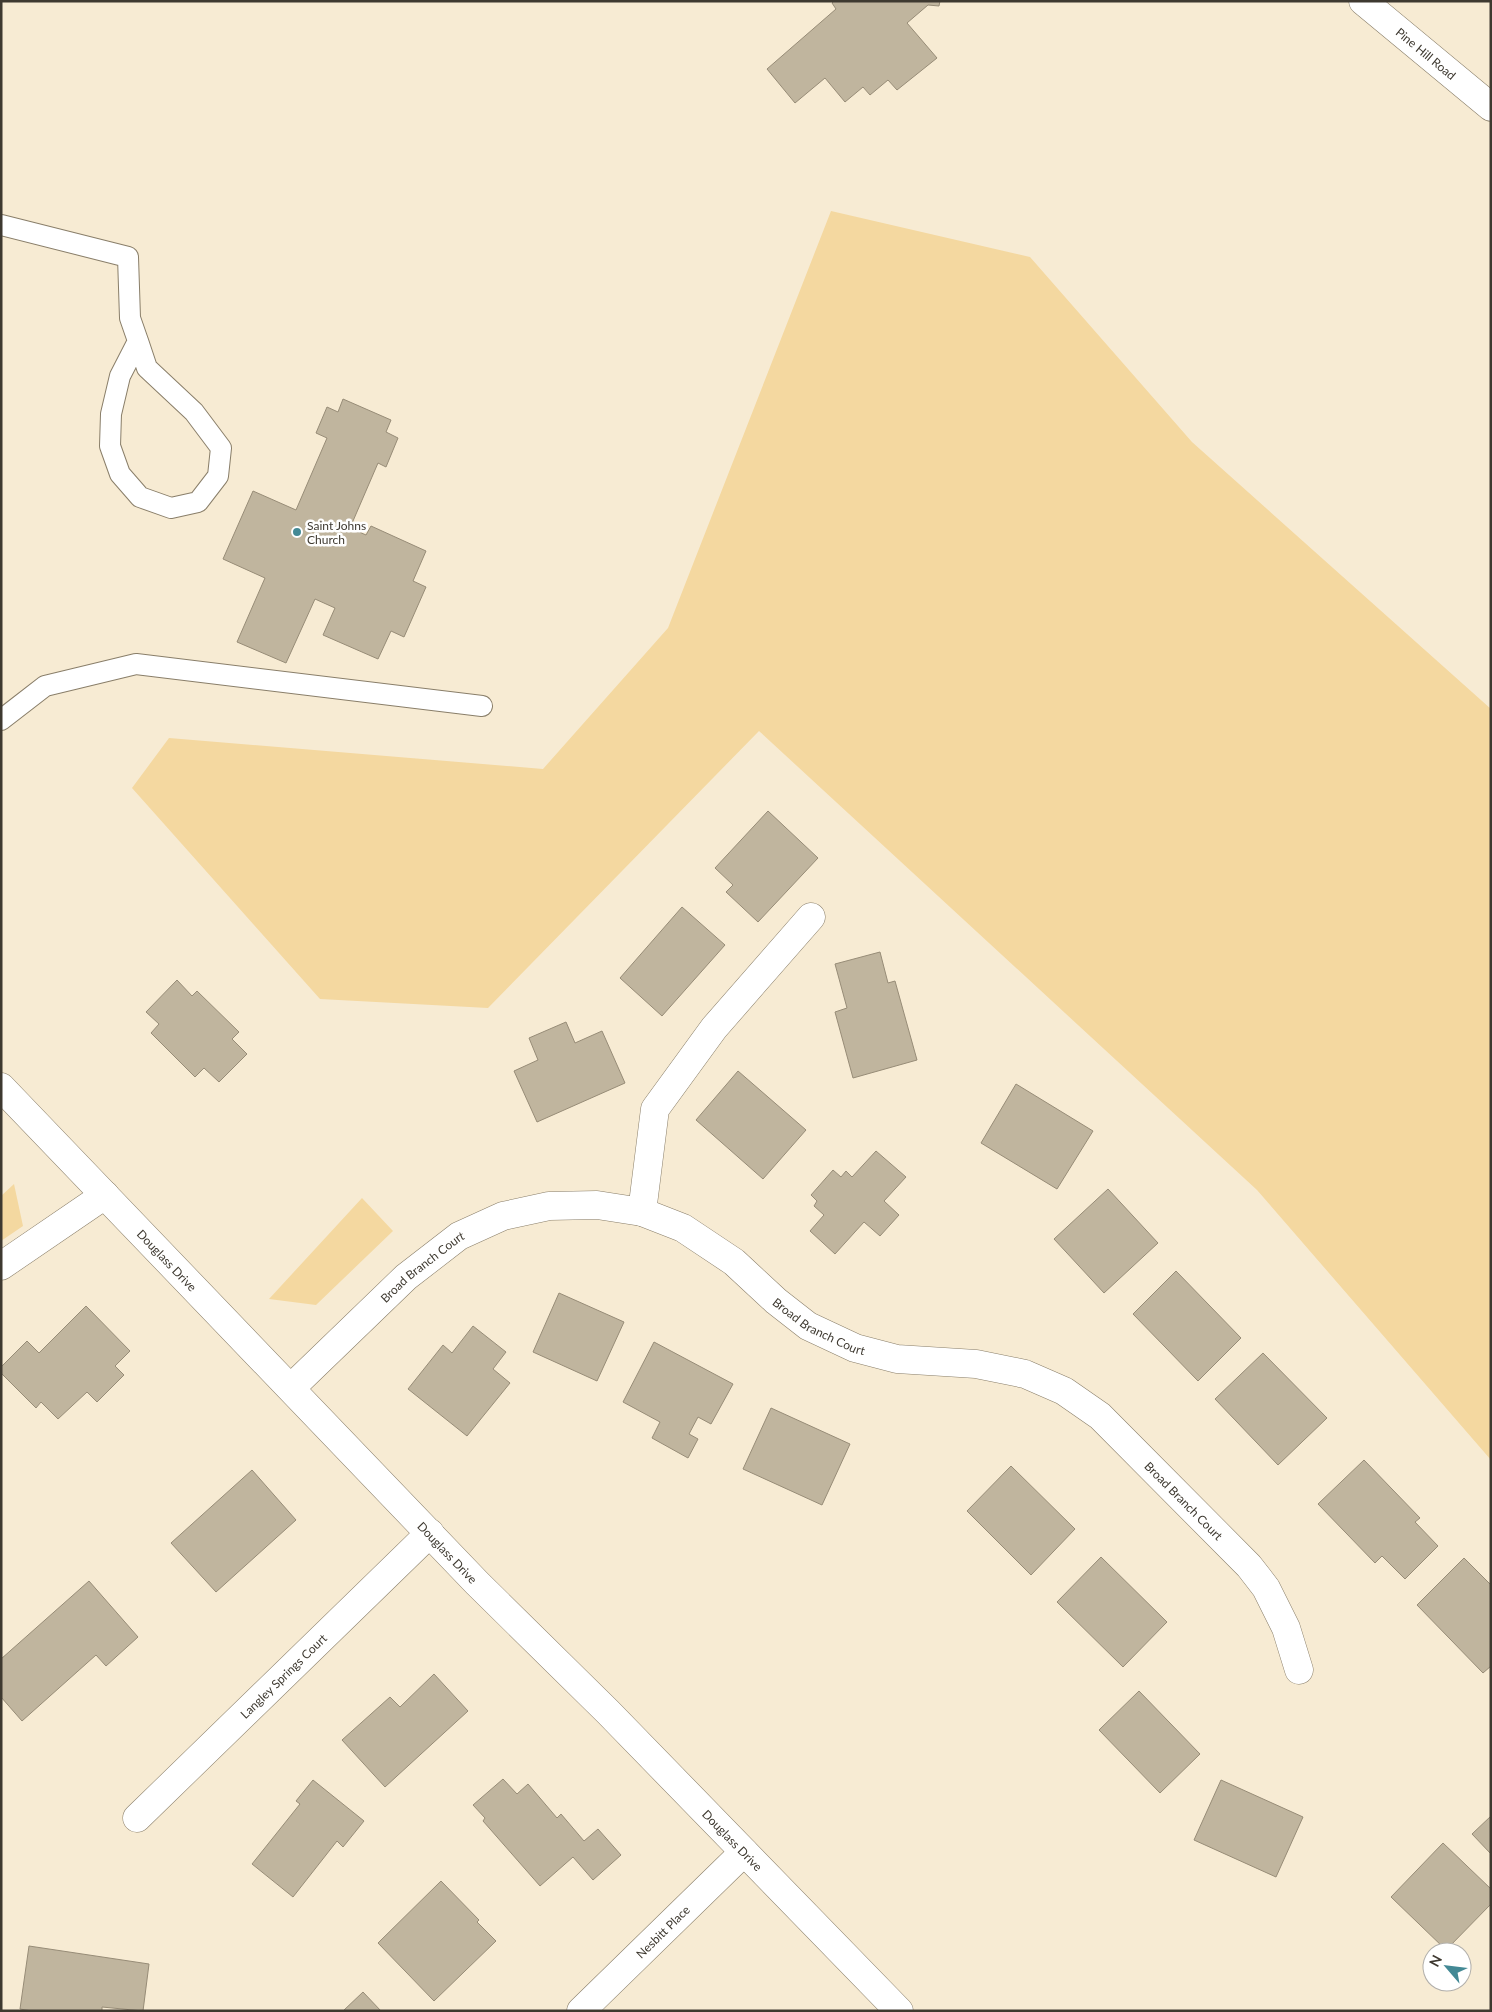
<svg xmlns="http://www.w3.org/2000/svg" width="1492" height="2012" font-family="Lato,sans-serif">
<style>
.green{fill:#f4d8a0}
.building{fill:#c0b59e;stroke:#978c77}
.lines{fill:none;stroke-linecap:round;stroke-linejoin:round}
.service-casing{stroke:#897e69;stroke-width:22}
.minor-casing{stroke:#897e69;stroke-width:29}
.service{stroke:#fff;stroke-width:20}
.minor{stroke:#fff;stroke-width:28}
.poi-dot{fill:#438995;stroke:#fff;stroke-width:2}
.labels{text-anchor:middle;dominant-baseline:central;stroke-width:5;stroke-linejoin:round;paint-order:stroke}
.street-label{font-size:12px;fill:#3e3930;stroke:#fff}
.poi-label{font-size:12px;fill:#3e3930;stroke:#fff;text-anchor:start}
</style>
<rect width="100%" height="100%" fill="#f7ebd3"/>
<path class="green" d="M831,211l199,46 162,185 299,267v751l-234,-270 -498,-459 -271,277 -168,-9 -188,-211 37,-50 374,31 125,-141z
M14,1184l9,42 -22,15v-45z
M362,1198l31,33 -77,74 -47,-6z"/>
<path class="building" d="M834,1h106l-1,5 -11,-1 -21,18 30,35 -40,32 -9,-10 -18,15 -7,-8 -18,15 -20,-24 -30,25 -28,-34 69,-60 -4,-6z
M343,399l48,21 -5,12 12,6 -12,29 -8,-4 -28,65 16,7 5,-9 55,25 -13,30 13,6 -22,50 -13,-6 -13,28 -55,-24 12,-27 -20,-9 -29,64 -49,-21 28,-64 -42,-19 30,-68 43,19 31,-72 -11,-5 11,-26 11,5z
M768,811l50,47 -60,64 -32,-30 7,-7 -18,-17z
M682,907l43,38 -63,71 -42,-38z
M880,952l8,31 7,-2 22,79 -64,18 -18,-66 12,-4 -12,-44z
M177,980l15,16 5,-5 42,41 -7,7 15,15 -28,28 -15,-14 -9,9 -44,-44 8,-9 -13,-12z
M566,1022l9,21 27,-12 23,52 -88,39 -23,-51 24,-11 -9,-22z
M738,1071l68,59 -43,49 -67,-59z
M1016,1084l77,47 -36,58 -76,-46z
M876,1151l30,26 -22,24 15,14 -19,21 -16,-14 -29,32 -25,-23 14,-16 -10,-9 3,-5 -6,-6 22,-25 8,7 5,-6 6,6z
M1108,1189l50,54 -54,50 -50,-54z
M1176,1271l65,67 -43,43 -65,-67z
M559,1293l65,29 -27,59 -64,-29z
M86,1306l44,45 -15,15 9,9 -27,27 -10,-10 -29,27 -17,-17 -5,6 -35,-35v-6l26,-26 12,12z
M473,1326l33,26 -13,17 17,14 -43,53 -59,-47 35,-44 9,8z
M654,1342l79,42 -22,40 -13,-7 -9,17 9,5 -10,19 -36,-20 8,-16 -37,-20z
M1263,1353l64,65 -49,47 -63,-66z
M771,1408l79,36 -28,61 -79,-36z
M1364,1460l56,58 -5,4 23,24 -33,33 -23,-23 -7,7 -57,-59z
M1011,1466l64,63 -44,46 -64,-64z
M252,1470l44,50 -80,72 -45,-49z
M1101,1557l66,65 -44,45 -66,-65z
M1464,1558l27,27v81l-8,7 -66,-68z
M89,1581l49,56 -32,29 -10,-11 -74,66 -21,-24v-38z
M434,1674l34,37 -83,76 -43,-47 48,-43 10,10z
M1139,1691l61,63 -40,39 -61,-63z
M503,1779l14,15 11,-10 29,34 4,-4 23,27 14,-12 23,26 -28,25 -20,-23 -33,29 -57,-65 2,-3 -12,-13z
M313,1780l51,41 -21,26 -6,-6 -44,56 -41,-33 48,-60 -4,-3z
M1221,1780l82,37 -27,60 -82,-37z
M1491,1816v38l-19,-20z
M1443,1843l48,46v15l-45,46 -55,-53z
M441,1881l38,39 -2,2 19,19 -62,60 -56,-58z
M29,1946l120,18 -6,47 -41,-4v4h-70l-12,-2z
M363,1992l18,19h-38z"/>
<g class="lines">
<g class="service-casing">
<path id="service" d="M1,225l127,32 2,61 8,23
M138,341l9,27 47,44 27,36 -3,28 -20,26 -27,6 -31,-11 -20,-23 -10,-28 1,-32 9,-38z
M1,720l44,-34 91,-22 346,42"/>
</g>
<g class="minor-casing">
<g id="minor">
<path id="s1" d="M1363,1l128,106"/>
<path id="s2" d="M1,1087l476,496 131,129 291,299"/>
<path d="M642,1212l13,-103 59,-81 97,-111"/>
<path d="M1,1266l104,-71"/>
<path id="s3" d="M291,1388l115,-111 53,-41 44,-20 46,-10 48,-1 45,7 41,16 51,34 42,39 32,25 47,22 42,11 79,5 49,10 39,17 36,25 149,150 17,22 20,40 13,42"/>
<path id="s4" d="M137,1818l293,-285"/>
<path id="s5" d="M581,2011l163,-159"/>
</g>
</g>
<use href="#service" class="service"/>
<use href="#minor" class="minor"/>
</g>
<circle class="poi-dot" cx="297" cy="532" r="5"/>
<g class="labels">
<g class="street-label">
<text stroke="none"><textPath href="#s1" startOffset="82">Pine Hill Road</textPath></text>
<text stroke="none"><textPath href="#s2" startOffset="240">Douglass Drive</textPath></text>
<text stroke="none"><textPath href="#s3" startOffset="179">Broad Branch Court</textPath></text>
<text stroke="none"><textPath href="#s3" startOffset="629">Broad Branch Court</textPath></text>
<text stroke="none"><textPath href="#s3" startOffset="1049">Broad Branch Court</textPath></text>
<text stroke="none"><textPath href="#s2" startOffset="645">Douglass Drive</textPath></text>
<text stroke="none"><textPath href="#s4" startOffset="204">Langley Springs Court</textPath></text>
<text stroke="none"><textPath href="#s2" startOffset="1050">Douglass Drive</textPath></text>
<text stroke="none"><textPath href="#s5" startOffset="114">Nesbitt Place</textPath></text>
</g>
<g class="poi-label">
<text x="307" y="525">Saint Johns<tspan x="307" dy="14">Church</tspan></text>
</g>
</g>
<rect width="1492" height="2012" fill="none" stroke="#3e3930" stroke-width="5"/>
<g transform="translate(1447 1967) rotate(298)"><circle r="24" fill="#ffffff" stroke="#b2b0ac"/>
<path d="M0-4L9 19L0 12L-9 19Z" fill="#438995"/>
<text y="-8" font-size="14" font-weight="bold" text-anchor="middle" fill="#3e3930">N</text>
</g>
</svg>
